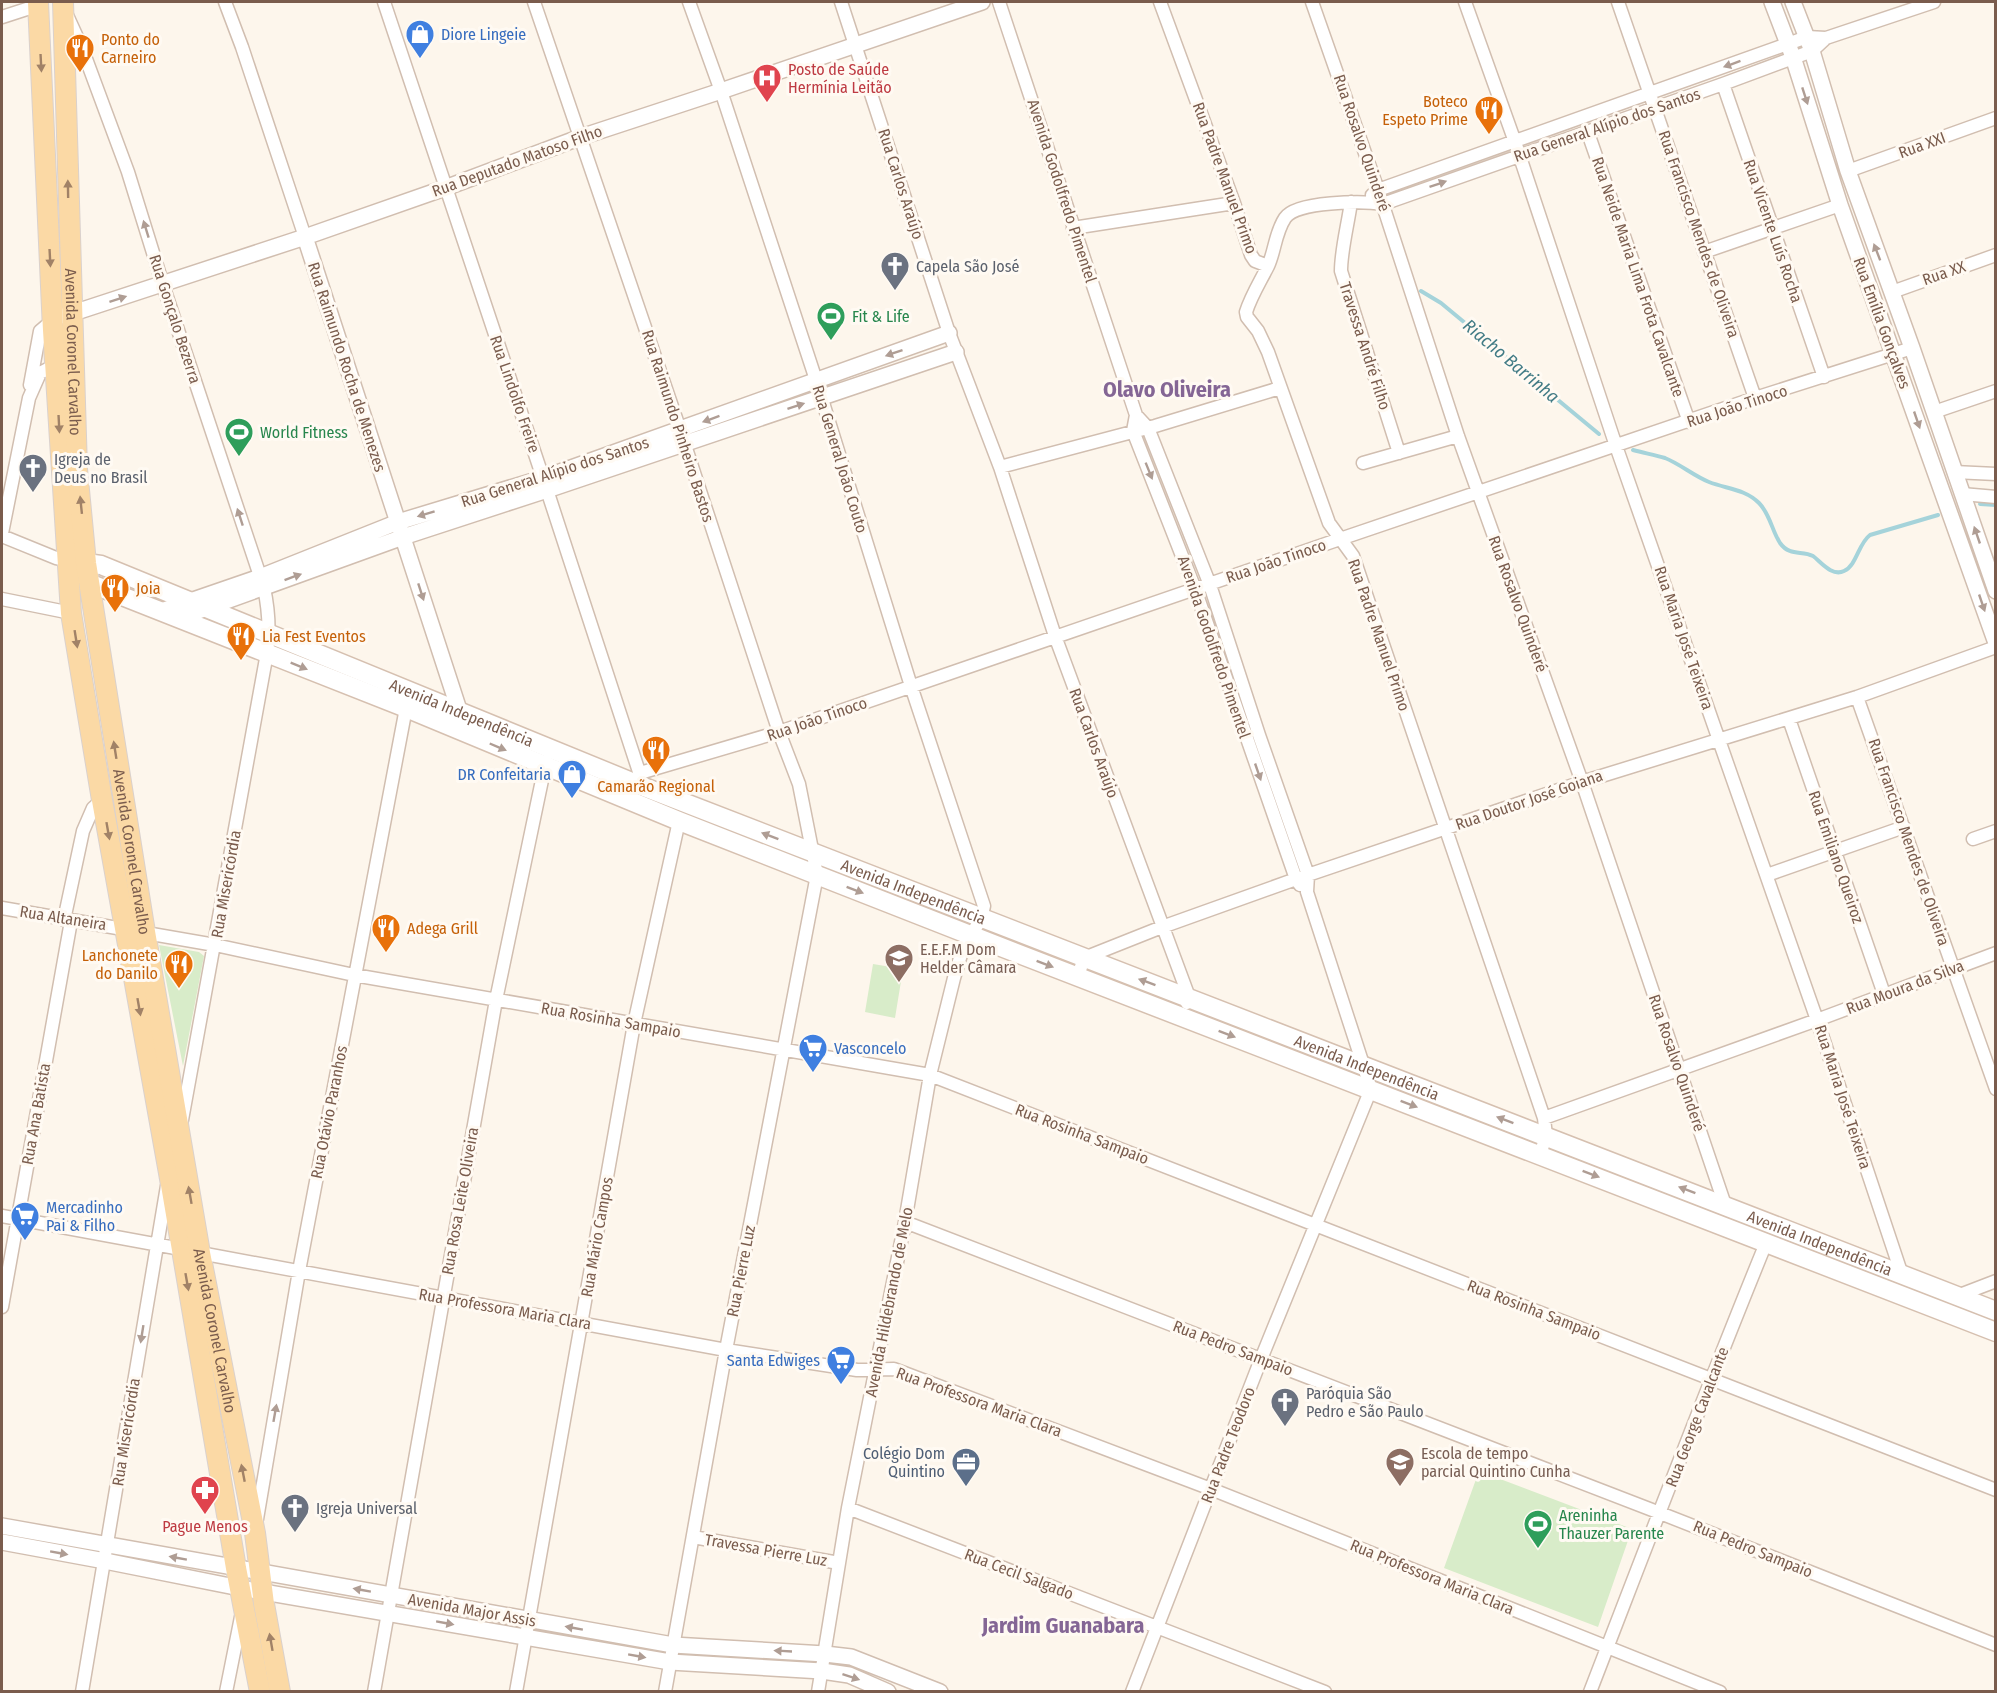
<svg xmlns="http://www.w3.org/2000/svg" width="1997" height="1693" font-family="'Fira Sans Condensed',sans-serif">
<style>
.green{fill:#d8ecc9}
.lines{fill:none;stroke-linecap:round;stroke-linejoin:round}
.stream{stroke:#a5d3da;stroke-width:4}
.minor-casing{stroke:#d1beb0;stroke-width:15}
.tertiary-casing{stroke:#d1beb0;stroke-width:18}
.secondary-casing{stroke:#d6c0b0;stroke-width:21}
.primary-casing{stroke:#dad1cd;stroke-width:22}
.minor{stroke:#fff;stroke-width:12}
.tertiary{stroke:#fff;stroke-width:15}
.secondary{stroke:#fff;stroke-width:18}
.primary{stroke:#fbd9a5;stroke-width:20}
.oneway{fill:#a18267}
.oneway2{fill:#af9d94}
.labels{text-anchor:middle;dominant-baseline:central;stroke-width:6;stroke-linejoin:round;paint-order:stroke}
.shop-label{font-size:16px;fill:#366cbe;stroke:#fffaf3;text-anchor:start}
.food-label{font-size:16px;fill:#c56008;stroke:#fffaf3;text-anchor:start}
.health-label{font-size:16px;fill:#be3a42;stroke:#fffaf3;text-anchor:start}
.street-label{font-size:16px;fill:#7a5c4d;stroke:#fffaf3}
.worship-label{font-size:16px;fill:#5b616d;stroke:#fffaf3;text-anchor:start}
.leisure-label{font-size:16px;fill:#27864d;stroke:#fffaf3;text-anchor:start}
.education-label{font-size:16px;fill:#785e54;stroke:#fffaf3;text-anchor:start}
.service-label{font-size:16px;fill:#4e5e75;stroke:#fffaf3;text-anchor:end}
.water-label{font-size:18px;font-style:italic;fill:#437c86;stroke:#fffaf3}
.district-label{font-size:22px;font-weight:bold;fill:#846695;stroke:#fffaf3}
</style>
<rect width="100%" height="100%" fill="#fdf6ec"/>
<path class="green" d="M159,945l40,7 5,4 -21,110z
M873,964l30,5 -8,49 -30,-6z
M1479,1471l153,58 -34,98 -154,-59z"/>
<g class="lines">
<path class="stream" d="M1421,291l20,12 158,131
M1633,450c11,3 22,5 32,8 15,6 29,18 44,24 18,7 36,7 50,21 11,11 13,28 21,40 10,14 22,7 33,13 8,6 19,21 31,15 13,-6 14,-27 26,-36l68,-20
M1980,504l16,1"/>
<g class="minor-casing">
<path id="minor" d="M225,2l17,45 63,190
M384,2l163,488 95,291
M534,2l146,428 99,302 20,52 18,91 -91,475 -61,342
M689,2l32,89 95,289 95,306 73,220 -3,13 -18,29 -9,30 -24,97 -25,147 -57,286 -30,184
M841,2l108,331 51,134 55,169 134,361 -2,6
M999,2l137,413 12,13 62,157 49,150 49,140 -1,17 64,197 -110,270 -129,333
M1160,2l74,201 17,52 4,6 13,5
M1312,2l66,188 80,246 124,346 143,423
M1465,2l50,140 101,304 201,574 85,255
M1618,2l137,396
M66,13l16,35 46,124 35,113 101,303c5,23 6,42 3,65l-85,467
M2,17l37,-12
M1723,84l101,293
M1588,133l101,289
M1848,171l148,-53
M1372,195l6,-5 429,-153 19,1 108,-36
M1351,202c-3,22 -10,48 -10,69l58,182
M1073,228l161,-25
M1704,252l136,-47
M1892,292l104,-37
M30,385l10,-54 13,-11
M1934,412l62,-21
M1136,415l-3,16 62,158 101,290 4,6
M1363,463l95,-27
M1000,467l155,-41 125,-38
M1954,472l42,2
M1962,494l34,3
M2,533l27,-135 11,-25 15,-8
M2,536l54,22 11,2
M2,599l69,14
M1857,697l139,392
M1789,719l95,275
M640,773l139,-41 561,-193 415,-141 157,-50
M1973,839l23,-8
M1767,875l137,-48
M2,908l213,37 139,30 576,100 1066,415
M64,920l19,-89 10,-23 9,-8
M1078,976l6,-18 78,-31 134,-48 286,-97 275,-85 139,-50
M1544,1118l273,-98 179,-67
M1540,1155l6,-19 -2,-18 -191,-562 -24,-33 -61,-171 -10,-21 -11,-14 -1,-5c5,-16 14,-30 22,-46 7,-15 7,-33 17,-48 11,-17 78,-17 98,-14l340,-120 89,-33 14,-13
M2,1216l179,33
M905,1222l755,291 336,132
M200,1253l526,97 131,20 37,-1 317,120 509,203
M1957,1296l39,-15
M2,1307l69,-386
M848,1508l477,184
M257,1519l42,-248 107,-563 3,-6
M693,1537l146,26
M82,1692l85,-506
M226,1692l15,-75
M374,1692l122,-692 50,-239
M516,1692l118,-668 45,-203
M1590,1692c58,-150 115,-300 176,-449"/>
</g>
<g class="tertiary-casing">
<path id="tertiary" d="M1772,2l21,55 47,148 156,438
M1793,2l19,49 36,120 64,177 84,243
M305,237l157,482
M64,316l241,-79 140,-49 136,-51 140,-46 261,-89
M161,611l99,-34 138,-55 145,-44 406,-145
M179,618l224,-81 144,-47 409,-138
M2,1526l671,119 152,9 26,3 89,35
M2,1542l103,19 135,27 430,74 152,9 27,4 39,17"/>
</g>
<g class="secondary-casing">
<g id="secondary">
<path id="s1" d="M71,561l30,4 543,222 1352,524"/>
<path d="M89,583l317,125 273,113 291,114 1026,397"/>
</g>
</g>
<g class="primary-casing">
<g id="primary">
<path d="M38,2l15,328 18,283 31,187 67,373 67,395 24,124"/>
<path id="s2" d="M63,2l14,467 9,94 57,357 57,333 55,280 9,71 16,88"/>
</g>
</g>
<use href="#minor" class="minor"/>
<use href="#tertiary" class="tertiary"/>
<use href="#secondary" class="secondary"/>
<use href="#primary" class="primary"/>
</g>
<defs><path id="oneway-solid" d="M-6-.8H1V-3.2L6.5 0L1 3.2V.8H-6Z" transform="scale(1.5)"/></defs>
<g class="oneway">
<use href="#oneway-solid" transform="translate(41 63) rotate(87)"/>
<use href="#oneway-solid" transform="translate(68 189) rotate(-91)"/>
<use href="#oneway-solid" transform="translate(50 258) rotate(87)"/>
<use href="#oneway-solid" transform="translate(59 424) rotate(87)"/>
<use href="#oneway-solid" transform="translate(81 505) rotate(-96)"/>
<use href="#oneway-solid" transform="translate(76 639) rotate(81)"/>
<use href="#oneway-solid" transform="translate(115 750) rotate(-99)"/>
<use href="#oneway-solid" transform="translate(108 831) rotate(80)"/>
<use href="#oneway-solid" transform="translate(139 1007) rotate(80)"/>
<use href="#oneway-solid" transform="translate(190 1195) rotate(-100)"/>
<use href="#oneway-solid" transform="translate(187 1282) rotate(80)"/>
<use href="#oneway-solid" transform="translate(243 1473) rotate(-101)"/>
<use href="#oneway-solid" transform="translate(271 1642) rotate(-100)"/>
</g>
<g class="oneway2">
<use href="#oneway-solid" transform="translate(1732 64) rotate(160)"/>
<use href="#oneway-solid" transform="translate(1805 96) rotate(72)"/>
<use href="#oneway-solid" transform="translate(1438 184) rotate(-19)"/>
<use href="#oneway-solid" transform="translate(146 229) rotate(-107)"/>
<use href="#oneway-solid" transform="translate(1877 252) rotate(-111)"/>
<use href="#oneway-solid" transform="translate(118 299) rotate(-18)"/>
<use href="#oneway-solid" transform="translate(894 353) rotate(161)"/>
<use href="#oneway-solid" transform="translate(796 406) rotate(-18)"/>
<use href="#oneway-solid" transform="translate(711 419) rotate(160)"/>
<use href="#oneway-solid" transform="translate(1917 420) rotate(71)"/>
<use href="#oneway-solid" transform="translate(1149 471) rotate(68)"/>
<use href="#oneway-solid" transform="translate(426 514) rotate(163)"/>
<use href="#oneway-solid" transform="translate(240 517) rotate(-108)"/>
<use href="#oneway-solid" transform="translate(1977 535) rotate(-109)"/>
<use href="#oneway-solid" transform="translate(293 577) rotate(-20)"/>
<use href="#oneway-solid" transform="translate(421 592) rotate(72)"/>
<use href="#oneway-solid" transform="translate(1982 603) rotate(71)"/>
<use href="#oneway-solid" transform="translate(299 666) rotate(22)"/>
<use href="#oneway-solid" transform="translate(498 747) rotate(23)"/>
<use href="#oneway-solid" transform="translate(1258 772) rotate(71)"/>
<use href="#oneway-solid" transform="translate(770 836) rotate(-159)"/>
<use href="#oneway-solid" transform="translate(855 890) rotate(21)"/>
<use href="#oneway-solid" transform="translate(1045 964) rotate(21)"/>
<use href="#oneway-solid" transform="translate(1147 982) rotate(-160)"/>
<use href="#oneway-solid" transform="translate(1227 1034) rotate(21)"/>
<use href="#oneway-solid" transform="translate(1409 1104) rotate(21)"/>
<use href="#oneway-solid" transform="translate(1505 1120) rotate(-159)"/>
<use href="#oneway-solid" transform="translate(1591 1174) rotate(21)"/>
<use href="#oneway-solid" transform="translate(1687 1190) rotate(-159)"/>
<use href="#oneway-solid" transform="translate(142 1334) rotate(99)"/>
<use href="#oneway-solid" transform="translate(275 1413) rotate(-80)"/>
<use href="#oneway-solid" transform="translate(59 1553) rotate(10)"/>
<use href="#oneway-solid" transform="translate(178 1558) rotate(-170)"/>
<use href="#oneway-solid" transform="translate(362 1590) rotate(-170)"/>
<use href="#oneway-solid" transform="translate(445 1623) rotate(10)"/>
<use href="#oneway-solid" transform="translate(574 1628) rotate(-170)"/>
<use href="#oneway-solid" transform="translate(783 1651) rotate(-177)"/>
<use href="#oneway-solid" transform="translate(637 1656) rotate(10)"/>
<use href="#oneway-solid" transform="translate(851 1677) rotate(18)"/>
</g>
<defs>
<g id="shop-pin" transform="scale(1.5)"><path d="M0 17L-7.5 6A9.5 9.5 0 1 1 7.5 6Z" fill="#3f7fe0" stroke="#fffaf3"/><path d="M-5-2.5h2.3a2.7 3.5 0 0 1 5.4 0H5L5.5 6h-11ZM-1.5-2.5h3a1.5 2.3 0 0 0-3 0Z" fill="#fff"/></g>
<g id="restaurant-pin" transform="scale(1.5)"><path d="M0 17L-7.5 6A9.5 9.5 0 1 1 7.5 6Z" fill="#e8710a" stroke="#fffaf3"/><path d="M-5-6h1v4h1v-4h1v4h1v-4h1v5L-1.5 .5V6h-2V.5L-5-1ZM5-6V6H3V1.5H1.5Q1.5-4 5-6Z" fill="#fff"/></g>
<g id="hospital-pin" transform="scale(1.5)"><path d="M0 17L-7.5 6A9.5 9.5 0 1 1 7.5 6Z" fill="#e0444e" stroke="#fffaf3"/><path d="M-5-5h3v3.5h4V-5h3V5h-3V1.5h-4V5h-3Z" fill="#fff"/></g>
<g id="church-pin" transform="scale(1.5)"><path d="M0 17L-7.5 6A9.5 9.5 0 1 1 7.5 6Z" fill="#6b7280" stroke="#fffaf3"/><path d="M-1.2-6h2.4v3.5h3.3v2.4h-3.3V6h-2.4V-.1h-3.3v-2.4h3.3Z" fill="#fff"/></g>
<g id="stadium-pin" transform="scale(1.5)"><path d="M0 17L-7.5 6A9.5 9.5 0 1 1 7.5 6Z" fill="#2e9e5b" stroke="#fffaf3"/><path d="M0-5a6.5 5 0 1 0 0 10a6.5 5 0 1 0 0-10ZM-3.5-1.8h7v3.6h-7Z" fill="#fff"/></g>
<g id="school-pin" transform="scale(1.5)"><path d="M0 17L-7.5 6A9.5 9.5 0 1 1 7.5 6Z" fill="#8d6e63" stroke="#fffaf3"/><path d="M0-5L7-2L0 1L-7-2ZM-4 1L0 2.5L4 1V4Q0 6-4 4Z" fill="#fff"/></g>
<g id="supermarket-pin" transform="scale(1.5)"><path d="M0 17L-7.5 6A9.5 9.5 0 1 1 7.5 6Z" fill="#3f7fe0" stroke="#fffaf3"/><path d="M-6-5.5h2.5l.6 2H6L4.5 2H-2.5L-4.4-4H-6ZM-1.5 3.2a1.3 1.3 0 1 0 .1 0ZM3 3.2a1.3 1.3 0 1 0 .1 0Z" fill="#fff"/></g>
<g id="office-pin" transform="scale(1.5)"><path d="M0 17L-7.5 6A9.5 9.5 0 1 1 7.5 6Z" fill="#5c6f8a" stroke="#fffaf3"/><path d="M-6-3h4V-5.5h4V-3h4V5H-6ZM-1-4.5V-3h2v-1.5ZM-6 0V1H6V0Z" fill="#fff"/></g>
<g id="pharmacy-pin" transform="scale(1.5)"><path d="M0 17L-7.5 6A9.5 9.5 0 1 1 7.5 6Z" fill="#e0444e" stroke="#fffaf3"/><path d="M-2-6h4v4h4v4h-4v4h-4v-4h-4v-4h4Z" fill="#fff"/></g>
</defs>
<g fill-rule="evenodd">
<use href="#shop-pin" x="420" y="34"/>
<use href="#restaurant-pin" x="80" y="48"/>
<use href="#hospital-pin" x="767" y="78"/>
<use href="#restaurant-pin" x="1489" y="110"/>
<use href="#church-pin" x="895" y="266"/>
<use href="#stadium-pin" x="831" y="316"/>
<use href="#stadium-pin" x="239" y="432"/>
<use href="#church-pin" x="33" y="468"/>
<use href="#restaurant-pin" x="115" y="588"/>
<use href="#restaurant-pin" x="241" y="636"/>
<use href="#restaurant-pin" x="656" y="750"/>
<use href="#shop-pin" x="572" y="774"/>
<use href="#restaurant-pin" x="386" y="928"/>
<use href="#school-pin" x="899" y="958"/>
<use href="#restaurant-pin" x="179" y="964"/>
<use href="#supermarket-pin" x="813" y="1048"/>
<use href="#supermarket-pin" x="25" y="1216"/>
<use href="#supermarket-pin" x="841" y="1360"/>
<use href="#church-pin" x="1285" y="1402"/>
<use href="#office-pin" x="966" y="1462"/>
<use href="#school-pin" x="1400" y="1462"/>
<use href="#pharmacy-pin" x="205" y="1490"/>
<use href="#church-pin" x="295" y="1508"/>
<use href="#stadium-pin" x="1538" y="1524"/>
</g>
<g class="labels">
<g class="shop-label">
<text x="441" y="34">Diore Lingeie</text>
<text x="551" y="774" text-anchor="end">DR Confeitaria</text>
<text x="834" y="1048">Vasconcelo</text>
<text x="46" y="1207">Mercadinho<tspan x="46" dy="18">Pai &amp; Filho</tspan></text>
<text x="820" y="1360" text-anchor="end">Santa Edwiges</text>
</g>
<g class="food-label">
<text x="101" y="39">Ponto do<tspan x="101" dy="18">Carneiro</tspan></text>
<text x="1468" y="101" text-anchor="end">Boteco<tspan x="1468" dy="18">Espeto Prime</tspan></text>
<text x="136" y="588">Joia</text>
<text x="262" y="636">Lia Fest Eventos</text>
<text x="656" y="786" text-anchor="middle">Camarão Regional</text>
<text x="407" y="928">Adega Grill</text>
<text x="158" y="955" text-anchor="end">Lanchonete<tspan x="158" dy="18">do Danilo</tspan></text>
</g>
<g class="health-label">
<text x="788" y="69">Posto de Saúde<tspan x="788" dy="18">Hermínia Leitão</tspan></text>
<text x="205" y="1526" text-anchor="middle">Pague Menos</text>
</g>
<g class="street-label">
<text transform="translate(1607 125) rotate(-19)">Rua General Alípio dos Santos</text>
<text transform="translate(1362 143) rotate(71)">Rua Rosalvo Quinderé</text>
<text transform="translate(1922 145) rotate(-20)">Rua XXI</text>
<text transform="translate(517 161) rotate(-20)">Rua Deputado Matoso Filho</text>
<text transform="translate(1225 178) rotate(70)">Rua Padre Manuel Primo</text>
<text transform="translate(901 184) rotate(72)">Rua Carlos Araújo</text>
<text transform="translate(1062 191) rotate(72)">Avenida Godolfredo Pimentel</text>
<text transform="translate(1773 231) rotate(71)">Rua Vicente Luís Rocha</text>
<text transform="translate(1699 234) rotate(71)">Rua Francisco Mendes de Oliveira</text>
<text transform="translate(1944 273) rotate(-19)">Rua XX</text>
<text transform="translate(1638 277) rotate(71)">Rua Neide Maria Lima Frota Cavalcante</text>
<text transform="translate(175 319) rotate(72)">Rua Gonçalo Bezerra</text>
<text transform="translate(1882 323) rotate(70)">Rua Emília Gonçalves</text>
<text transform="translate(1365 346) rotate(72)">Travessa André Filho</text>
<text stroke="none"><textPath href="#s2" startOffset="350">Avenida Coronel Carvalho</textPath></text>
<text transform="translate(347 367) rotate(72)">Rua Raimundo Rocha de Menezes</text>
<text transform="translate(515 394) rotate(71)">Rua Lindolfo Freire</text>
<text transform="translate(1737 406) rotate(-18)">Rua João Tinoco</text>
<text transform="translate(678 426) rotate(72)">Rua Raimundo Pinheiro Bastos</text>
<text transform="translate(840 459) rotate(73)">Rua General João Couto</text>
<text transform="translate(555 472) rotate(-18)">Rua General Alípio dos Santos</text>
<text transform="translate(1276 561) rotate(-19)">Rua João Tinoco</text>
<text transform="translate(1518 604) rotate(70)">Rua Rosalvo Quinderé</text>
<text transform="translate(1379 635) rotate(71)">Rua Padre Manuel Primo</text>
<text transform="translate(1684 638) rotate(71)">Rua Maria José Teixeira</text>
<text transform="translate(1214 647) rotate(71)">Avenida Godolfredo Pimentel</text>
<text stroke="none"><textPath href="#s1" startOffset="420">Avenida Independência</textPath></text>
<text transform="translate(817 719) rotate(-19)">Rua João Tinoco</text>
<text transform="translate(1094 743) rotate(70)">Rua Carlos Araújo</text>
<text transform="translate(1529 800) rotate(-19)">Rua Doutor José Goiana</text>
<text transform="translate(1909 842) rotate(71)">Rua Francisco Mendes de Oliveira</text>
<text stroke="none"><textPath href="#s2" startOffset="854">Avenida Coronel Carvalho</textPath></text>
<text transform="translate(1836 857) rotate(71)">Rua Emiliano Queiroz</text>
<text transform="translate(226 884) rotate(-80)">Rua Misericórdia</text>
<text stroke="none"><textPath href="#s1" startOffset="906">Avenida Independência</textPath></text>
<text transform="translate(63 918) rotate(9)">Rua Altaneira</text>
<text transform="translate(1905 987) rotate(-21)">Rua Moura da Silva</text>
<text transform="translate(611 1020) rotate(10)">Rua Rosinha Sampaio</text>
<text transform="translate(1677 1063) rotate(71)">Rua Rosalvo Quinderé</text>
<text stroke="none"><textPath href="#s1" startOffset="1392">Avenida Independência</textPath></text>
<text transform="translate(1843 1097) rotate(72)">Rua Maria José Teixeira</text>
<text transform="translate(329 1112) rotate(-79)">Rua Otávio Paranhos</text>
<text transform="translate(36 1114) rotate(-80)">Rua Ana Batista</text>
<text transform="translate(1082 1134) rotate(21)">Rua Rosinha Sampaio</text>
<text transform="translate(460 1201) rotate(-80)">Rua Rosa Leite Oliveira</text>
<text transform="translate(597 1237) rotate(-80)">Rua Mário Campos</text>
<text stroke="none"><textPath href="#s1" startOffset="1878">Avenida Independência</textPath></text>
<text transform="translate(741 1271) rotate(-79)">Rua Pierre Luz</text>
<text transform="translate(889 1302) rotate(-79)">Avenida Hildebrando de Melo</text>
<text transform="translate(505 1309) rotate(10)">Rua Professora Maria Clara</text>
<text transform="translate(1534 1310) rotate(21)">Rua Rosinha Sampaio</text>
<text stroke="none"><textPath href="#s2" startOffset="1340">Avenida Coronel Carvalho</textPath></text>
<text transform="translate(1233 1348) rotate(21)">Rua Pedro Sampaio</text>
<text transform="translate(979 1402) rotate(20)">Rua Professora Maria Clara</text>
<text transform="translate(1697 1417) rotate(-69)">Rua George Cavalcante</text>
<text transform="translate(126 1432) rotate(-81)">Rua Misericórdia</text>
<text transform="translate(1228 1445) rotate(-69)">Rua Padre Teodoro</text>
<text transform="translate(1753 1549) rotate(22)">Rua Pedro Sampaio</text>
<text transform="translate(766 1550) rotate(10)">Travessa Pierre Luz</text>
<text transform="translate(1019 1574) rotate(21)">Rua Cecil Salgado</text>
<text transform="translate(1432 1577) rotate(22)">Rua Professora Maria Clara</text>
<text transform="translate(472 1610) rotate(10)">Avenida Major Assis</text>
</g>
<g class="worship-label">
<text x="916" y="266">Capela São José</text>
<text x="54" y="459">Igreja de<tspan x="54" dy="18">Deus no Brasil</tspan></text>
<text x="1306" y="1393">Paróquia São<tspan x="1306" dy="18">Pedro e São Paulo</tspan></text>
<text x="316" y="1508">Igreja Universal</text>
</g>
<g class="leisure-label">
<text x="852" y="316">Fit &amp; Life</text>
<text x="260" y="432">World Fitness</text>
<text x="1559" y="1515">Areninha<tspan x="1559" dy="18">Thauzer Parente</tspan></text>
</g>
<g class="education-label">
<text x="920" y="949">E.E.F.M Dom<tspan x="920" dy="18">Helder Câmara</tspan></text>
<text x="1421" y="1453">Escola de tempo<tspan x="1421" dy="18">parcial Quintino Cunha</tspan></text>
</g>
<g class="service-label">
<text x="945" y="1453">Colégio Dom<tspan x="945" dy="18">Quintino</tspan></text>
</g>
<g class="water-label">
<text transform="translate(1511 361) rotate(40)">Riacho Barrinha</text>
</g>
<g class="district-label">
<text x="1167" y="389">Olavo Oliveira</text>
<text x="1063" y="1625">Jardim Guanabara</text>
</g>
</g>
<rect width="1997" height="1693" fill="none" stroke="#7a5c4d" stroke-width="6"/>
</svg>
